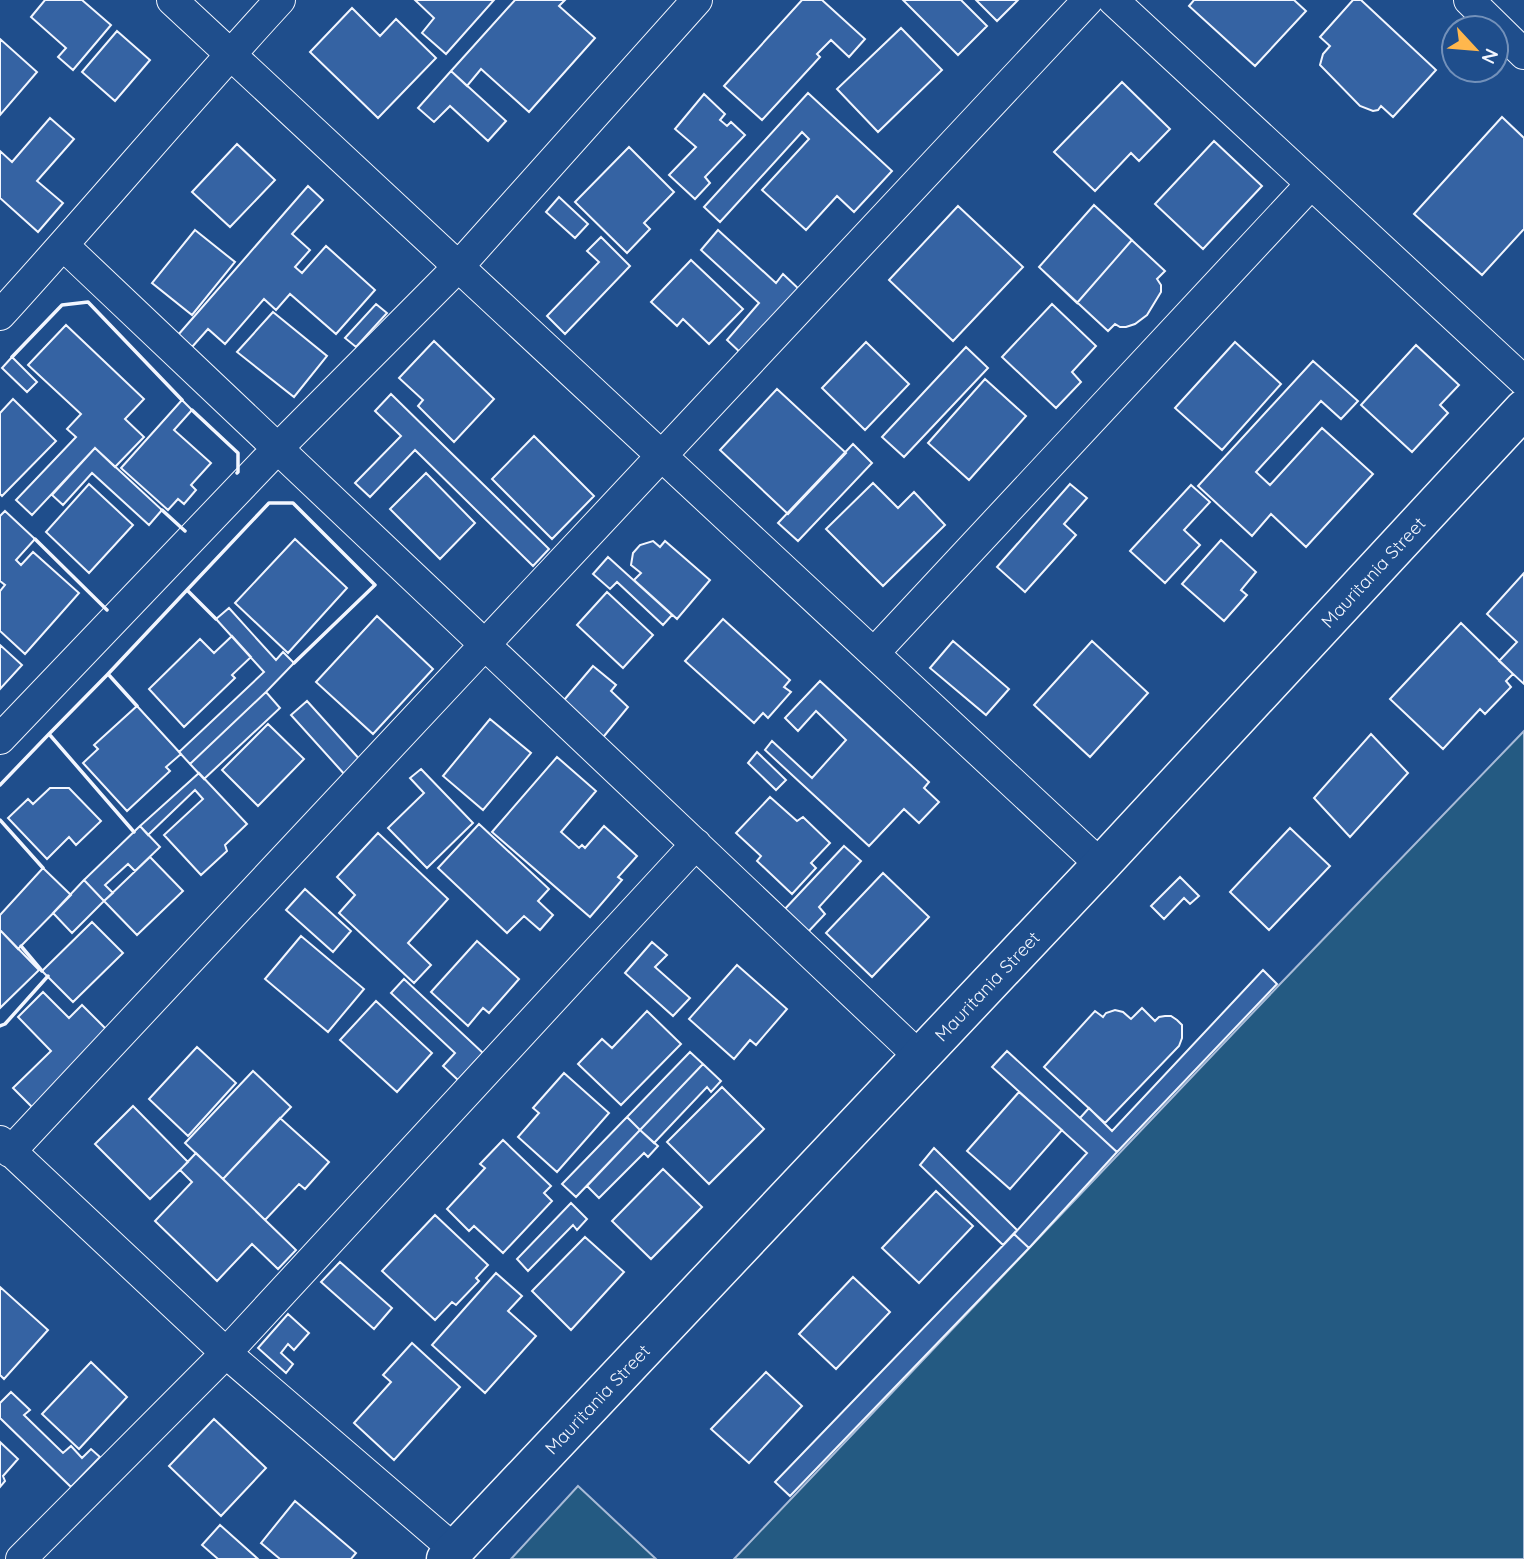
<svg xmlns="http://www.w3.org/2000/svg" width="1524" height="1559" font-family="Quicksand,sans-serif">
<style>
.green{fill:#245a82;stroke:#a8bbd7;stroke-width:2}
.building{fill:#3563a3;stroke:#f2f6ff;stroke-width:2}
.lines{fill:none;stroke-linecap:round;stroke-linejoin:round}
.street-casing{stroke:#f2f6ff;stroke-width:32}
.primary-casing{stroke:#f2f6ff;stroke-width:41}
.street{stroke:#1f4e8c;stroke-width:30}
.primary{stroke:#1f4e8c;stroke-width:38}
.wall{stroke:#f2f6ff;stroke-width:3.5}
.labels{text-anchor:middle;dominant-baseline:central;stroke-width:5;stroke-linejoin:round;paint-order:stroke}
.street-label{font-size:18px;fill:#f2f6ff;stroke:#1f4e8c}
</style>
<rect width="100%" height="100%" fill="#1f4e8c"/>
<path class="green" d="M1524,731v828h-790l547,-576z
M578,1486l78,73h-145z"/>
<path class="building" d="M45,0h37l29,25 -38,45 -15,-13 8,-9 -35,-31z
M415,0h79l-48,54 -24,-21 12,-15z
M515,0h50l-6,6 36,32 -66,74 -48,-43 -14,17 -16,-15z
M802,0h20l43,39 -16,18 -18,-17 -14,14 3,3 -58,63 -38,-34z
M903,0h58l26,26 -29,29z
M976,0h42l-21,21z
M1194,0h100l12,11 -51,55 -66,-60z
M1353,0h8l75,70 -43,47 -12,-11 -3,4 -5,1 -13,-5 -40,-41 3,-11 7,-8 -10,-9z
M352,8l28,28 16,-17 40,39 -58,60 -68,-66z
M901,28l41,42 -64,62 -41,-43z
M117,31l33,29 -35,41 -33,-29z
M0,39l37,33 -37,43z
M451,71l55,50 -18,20 -38,-35 -16,16 -16,-14z
M1122,82l48,47 -31,32 -8,-8 -36,38 -41,-39z
M808,93l84,78 -38,41 -17,-16 -31,34 -44,-40 47,-51 -7,-7 -82,90 -16,-15z
M704,94l21,20 -5,6 7,6 4,-4 14,13 -40,42 5,6 -15,16 -26,-24 27,-28 -21,-18z
M1502,117l22,21v91l-42,46 -68,-61z
M50,118l24,21 -37,42 26,22 -25,29 -38,-34v-47l12,11z
M1214,141l48,45 -59,63 -48,-45z
M237,144l38,36 -45,47 -38,-35z
M629,147l45,45 -30,31 6,6 -23,24 -52,-51z
M308,186l15,14 -31,34 18,16 -15,17 7,6 24,-27 49,44 -39,44 -46,-40 -14,16 -12,-11 -39,45 -17,-15 -16,18 -14,-12z
M559,197l29,27 -13,14 -29,-26z
M1094,205l71,66 -8,8 4,6v7l-14,23 -12,9 -9,3h-6l-5,-3 -7,7 -69,-64z
M1094,205l38,35 -55,63 -38,-36z
M958,206l65,61 -70,74 -64,-61z
M195,230l40,32 -43,53 -40,-32z
M718,230l58,53 7,-9 18,17 -58,64 -16,-15 32,-37 -58,-53z
M601,237l29,29 -65,68 -18,-18 52,-54 -12,-11z
M691,260l52,49 -34,35 -26,-25 -6,7 -26,-24z
M376,304l11,9 -31,34 -11,-9z
M1052,304l44,42 -24,26 9,10 -25,26 -54,-51z
M273,312l54,44 -33,41 -57,-45z
M66,325l78,74 -19,20 19,18 -29,30 -20,-19 -63,67 -16,-15 60,-63 -9,-8 14,-15 -53,-49z
M434,341l60,58 -40,43 -36,-36 5,-6 -24,-22z
M866,342l43,42 -44,46 -43,-42z
M1235,342l46,42 -59,66 -47,-42z
M1416,345l43,40 -19,20 8,8 -36,39 -51,-47z
M966,347l22,21 -84,89 -22,-20z
M12,357l25,25 -10,10 -25,-24z
M1313,361l45,40 -17,18 -20,-18 -65,71 14,13 52,-57 51,46 -67,73 -35,-33 -19,22 -54,-50z
M985,379l41,37 -57,64 -41,-37z
M777,389l69,64 -58,61 -68,-64z
M391,394l158,155 -16,17 -118,-116 -45,47 -15,-14 46,-47 -26,-25z
M13,399l43,42 -54,55 -2,-2v-81z
M182,400l10,10 -18,20 37,33 -20,22 5,5 -12,14 -6,-5 -10,11 -47,-42z
M534,436l60,60 -42,43 -60,-60z
M853,444l19,19 -74,78 -20,-18z
M95,448l67,62 -13,15 -57,-52 -29,32 -11,-10z
M426,473l49,50 -35,36 -50,-50z
M873,483l25,25 16,-16 31,33 -62,61 -57,-57z
M89,484l44,41 -44,48 -43,-41z
M1070,484l17,14 -23,26 12,11 -51,57 -28,-25z
M1191,485l19,17 -26,28 16,15 -35,38 -35,-32z
M5,511l30,28 -19,21 5,5 12,-13 46,41 -54,61 -25,-23v-40l5,-6 -5,-4v-65z
M295,539l52,49 -59,65 -53,-50z
M1221,540l35,32 -15,18 6,5 -23,26 -42,-37z
M653,541l7,6 5,-6 45,39 -33,39 -43,-39 7,-7 -10,-8 2,-12 7,-8z
M608,557l64,58 -9,10 -46,-43 -7,7 -17,-15z
M1524,573v111l-25,-23 18,-19 -30,-28z
M607,592l46,43 -30,33 -46,-43z
M229,608l47,52 7,-8 11,11 -28,29 -76,72 -11,-12 85,-80 -48,-53z
M377,616l56,53 -60,65 -57,-52z
M723,619l67,61 -6,7 7,5 -23,26 -5,-5 -9,10 -69,-62z
M1461,623l52,51 -7,7 5,6 -26,27 -5,-5 -37,40 -53,-50z
M232,636l19,21 -19,18 3,3 -51,49 -35,-38 51,-50 14,14z
M953,641l56,48 -23,26 -56,-47z
M1092,641l56,52 -58,64 -56,-52z
M0,645l22,20 -22,24z
M593,666l23,19 -5,6 17,16 -28,34 -41,-35z
M820,681l109,101 -5,6 15,14 -20,21 -15,-14 -35,37 -104,-96 7,-9 40,37 34,-38 -30,-29 -18,20 -13,-13z
M266,692l14,16 -76,71 -14,-15z
M307,701l55,61 -16,14 -55,-61z
M137,706l44,48 -15,13 4,4 -43,40 -44,-48 15,-14 -4,-4z
M490,719l41,34 -48,57 -40,-34z
M268,724l36,35 -46,47 -36,-36z
M1371,734l37,39 -58,64 -36,-39z
M757,752l29,28 -10,10 -28,-27z
M557,757l39,34 -35,41 18,16 3,-3 3,3 19,-22 33,30 -19,21 4,3 -32,37 -98,-85z
M421,769l52,54 -46,45 -39,-40 36,-35 -14,-15z
M199,773l48,51 -22,21 2,6 -26,24 -37,-40 39,-36 -8,-9 -47,45 -8,-9z
M50,788h19l32,33 -25,24 -7,-8 -22,22 -39,-41 20,-19 5,5z
M770,797l27,24 6,-4 27,26 -19,20 5,5 -24,26 -35,-33 4,-5 -25,-23z
M479,824l70,65 -11,12 15,14 -13,15 -16,-14 -17,17 -69,-65z
M140,826l20,21 -25,24 -7,-7 -23,21 8,8 -9,8 -20,-21z
M1290,828l40,38 -61,64 -39,-38z
M378,833l70,66 -40,44 23,22 -17,18 -75,-70 16,-18 -18,-18z
M844,846l17,15 -42,46 6,7 -18,19 -24,-22z
M150,857l33,34 -46,44 -33,-34z
M43,868l28,27 -53,54 -18,-19v-15z
M883,873l46,44 -57,60 -46,-44z
M1180,877l19,19 -9,8 -6,-6 -20,21 -13,-13z
M84,880l20,21 -32,32 -19,-20z
M305,889l46,42 -18,21 -47,-42z
M92,922l31,31 -50,49 -31,-31z
M0,930l39,40 -39,38z
M301,936l63,53 -36,43 -63,-53z
M477,941l42,38 -30,34 -6,-5 -15,18 -37,-34z
M652,942l15,13 -12,12 35,31 -17,18 -48,-43z
M737,965l50,44 -31,36 -6,-5 -16,19 -45,-40z
M1263,970l14,14 -160,168 -37,-34 9,-10 23,23z
M404,979l79,74 -25,27 -15,-14 12,-13 -64,-60z
M43,992l26,26 13,-13 27,27 -76,76 -20,-20 38,-37 -33,-34z
M376,1001l56,52 -35,39 -57,-52z
M1142,1008l13,13 4,-4 6,-1h6l6,4 5,5v13l-3,8 -74,77 -61,-56 51,-56 8,6 3,-4 9,-3 8,2 8,7z
M647,1011l34,33 -60,61 -43,-41 24,-25 10,9z
M197,1047l39,36 -48,53 -39,-37z
M1007,1051l110,101 -88,96 -15,-14 73,-81 -95,-86z
M690,1052l13,12 -63,66 -13,-13z
M703,1064l18,17 -10,11 -4,-5 -53,56 -14,-13z
M253,1071l38,36 -68,72 -38,-36z
M564,1073l45,40 -52,59 -39,-35 21,-24 -6,-5z
M722,1087l42,42 -55,55 -42,-42z
M1019,1092l43,38 -52,59 -43,-38z
M133,1106l55,56 -38,37 -55,-55z
M627,1117l13,13 -64,67 -14,-13z
M280,1118l49,44 -24,27 -6,-5 -34,36 -42,-41z
M640,1130l18,16 -10,11 -4,-4 -45,45 -12,-12z
M503,1140l48,46 -7,7 8,8 -49,52 -29,-27 -5,5 -22,-22 38,-41 -5,-4z
M934,1148l83,82 -14,15 -83,-80z
M196,1153l100,97 -18,19 -26,-25 -35,37 -62,-60 37,-39 -12,-12z
M663,1169l39,38 -51,52 -39,-38z
M936,1191l37,35 -54,57 -37,-35z
M571,1203l16,16 -10,11 -4,-5 -45,46 -11,-12z
M435,1215l53,50 -12,13 3,3 -23,24 -4,-3 -17,18 -53,-49z
M1014,1234l15,14 -239,248 -15,-14z
M585,1237l39,35 -53,58 -39,-39z
M340,1262l52,46 -18,21 -53,-47z
M496,1273l26,23 -14,15 28,25 -51,57 -53,-48z
M853,1277l37,35 -54,57 -37,-35z
M0,1287l48,43 -44,49 -4,-4z
M288,1314l21,19 -15,17 -6,-6 -7,9 12,11 -7,9 -28,-25z
M412,1343l48,44 -66,73 -40,-37 37,-41 -8,-7z
M91,1362l36,35 -48,52 -37,-35z
M766,1372l36,34 -53,57 -38,-34z
M11,1392l19,18 -6,5 39,38 8,-7 11,12 9,-9 9,8 -29,30 -71,-69v-15z
M214,1419l52,49 -45,48 -52,-50z
M0,1442l18,17 -15,17 2,5 -5,6z
M295,1501l61,52 -5,6h-71l-19,-16z
M220,1525l38,34h-40l-16,-14z"/>
<g class="lines">
<g class="street-casing">
<path id="street" d="M172,0l929,865
M1113,0l411,381
M1469,0l55,54
M64,246l856,811
M0,315c95,-104 185,-212 280,-315
M874,653l437,-469
M0,739l278,-291 181,-182 238,-266
M0,1141l226,212 229,197
M10,1152l1078,-1152
M21,1559l205,-206 470,-509"/>
</g>
<g class="primary-casing">
<g id="primary">
<path id="s1" d="M446,1559l655,-694 423,-456"/>
</g>
</g>
<use href="#street" class="street"/>
<use href="#primary" class="primary"/>
<path class="wall" d="M12,357l50,-52 26,-3 94,98
M192,410l46,43v19l-1,1
M162,510l23,21
M35,539l72,71
M216,619l-29,-29 82,-87h24l82,82 -81,78
M108,674l-59,60 85,98
M137,706l-29,-32 79,-84
M0,785l49,-51
M0,820l43,48
M21,946l21,25
M0,1026l5,-2 43,-48"/>
</g>
<g class="labels">
<g class="street-label">
<text stroke="none"><textPath href="#s1" startOffset="1354">Mauritania Street</textPath></text>
<text stroke="none"><textPath href="#s1" startOffset="788">Mauritania Street</textPath></text>
<text stroke="none"><textPath href="#s1" startOffset="220">Mauritania Street</textPath></text>
</g>
</g>
<g transform="translate(1475 49) rotate(116)"><circle r="33" fill="#1f4e8c" stroke="#7391ba" stroke-width="2"/>
<path d="M0-5L12 26L0 18L-12 26Z" fill="#ffb74d"/>
<text y="-10" font-size="19" font-weight="bold" text-anchor="middle" fill="#f2f6ff">N</text>
</g>
</svg>
